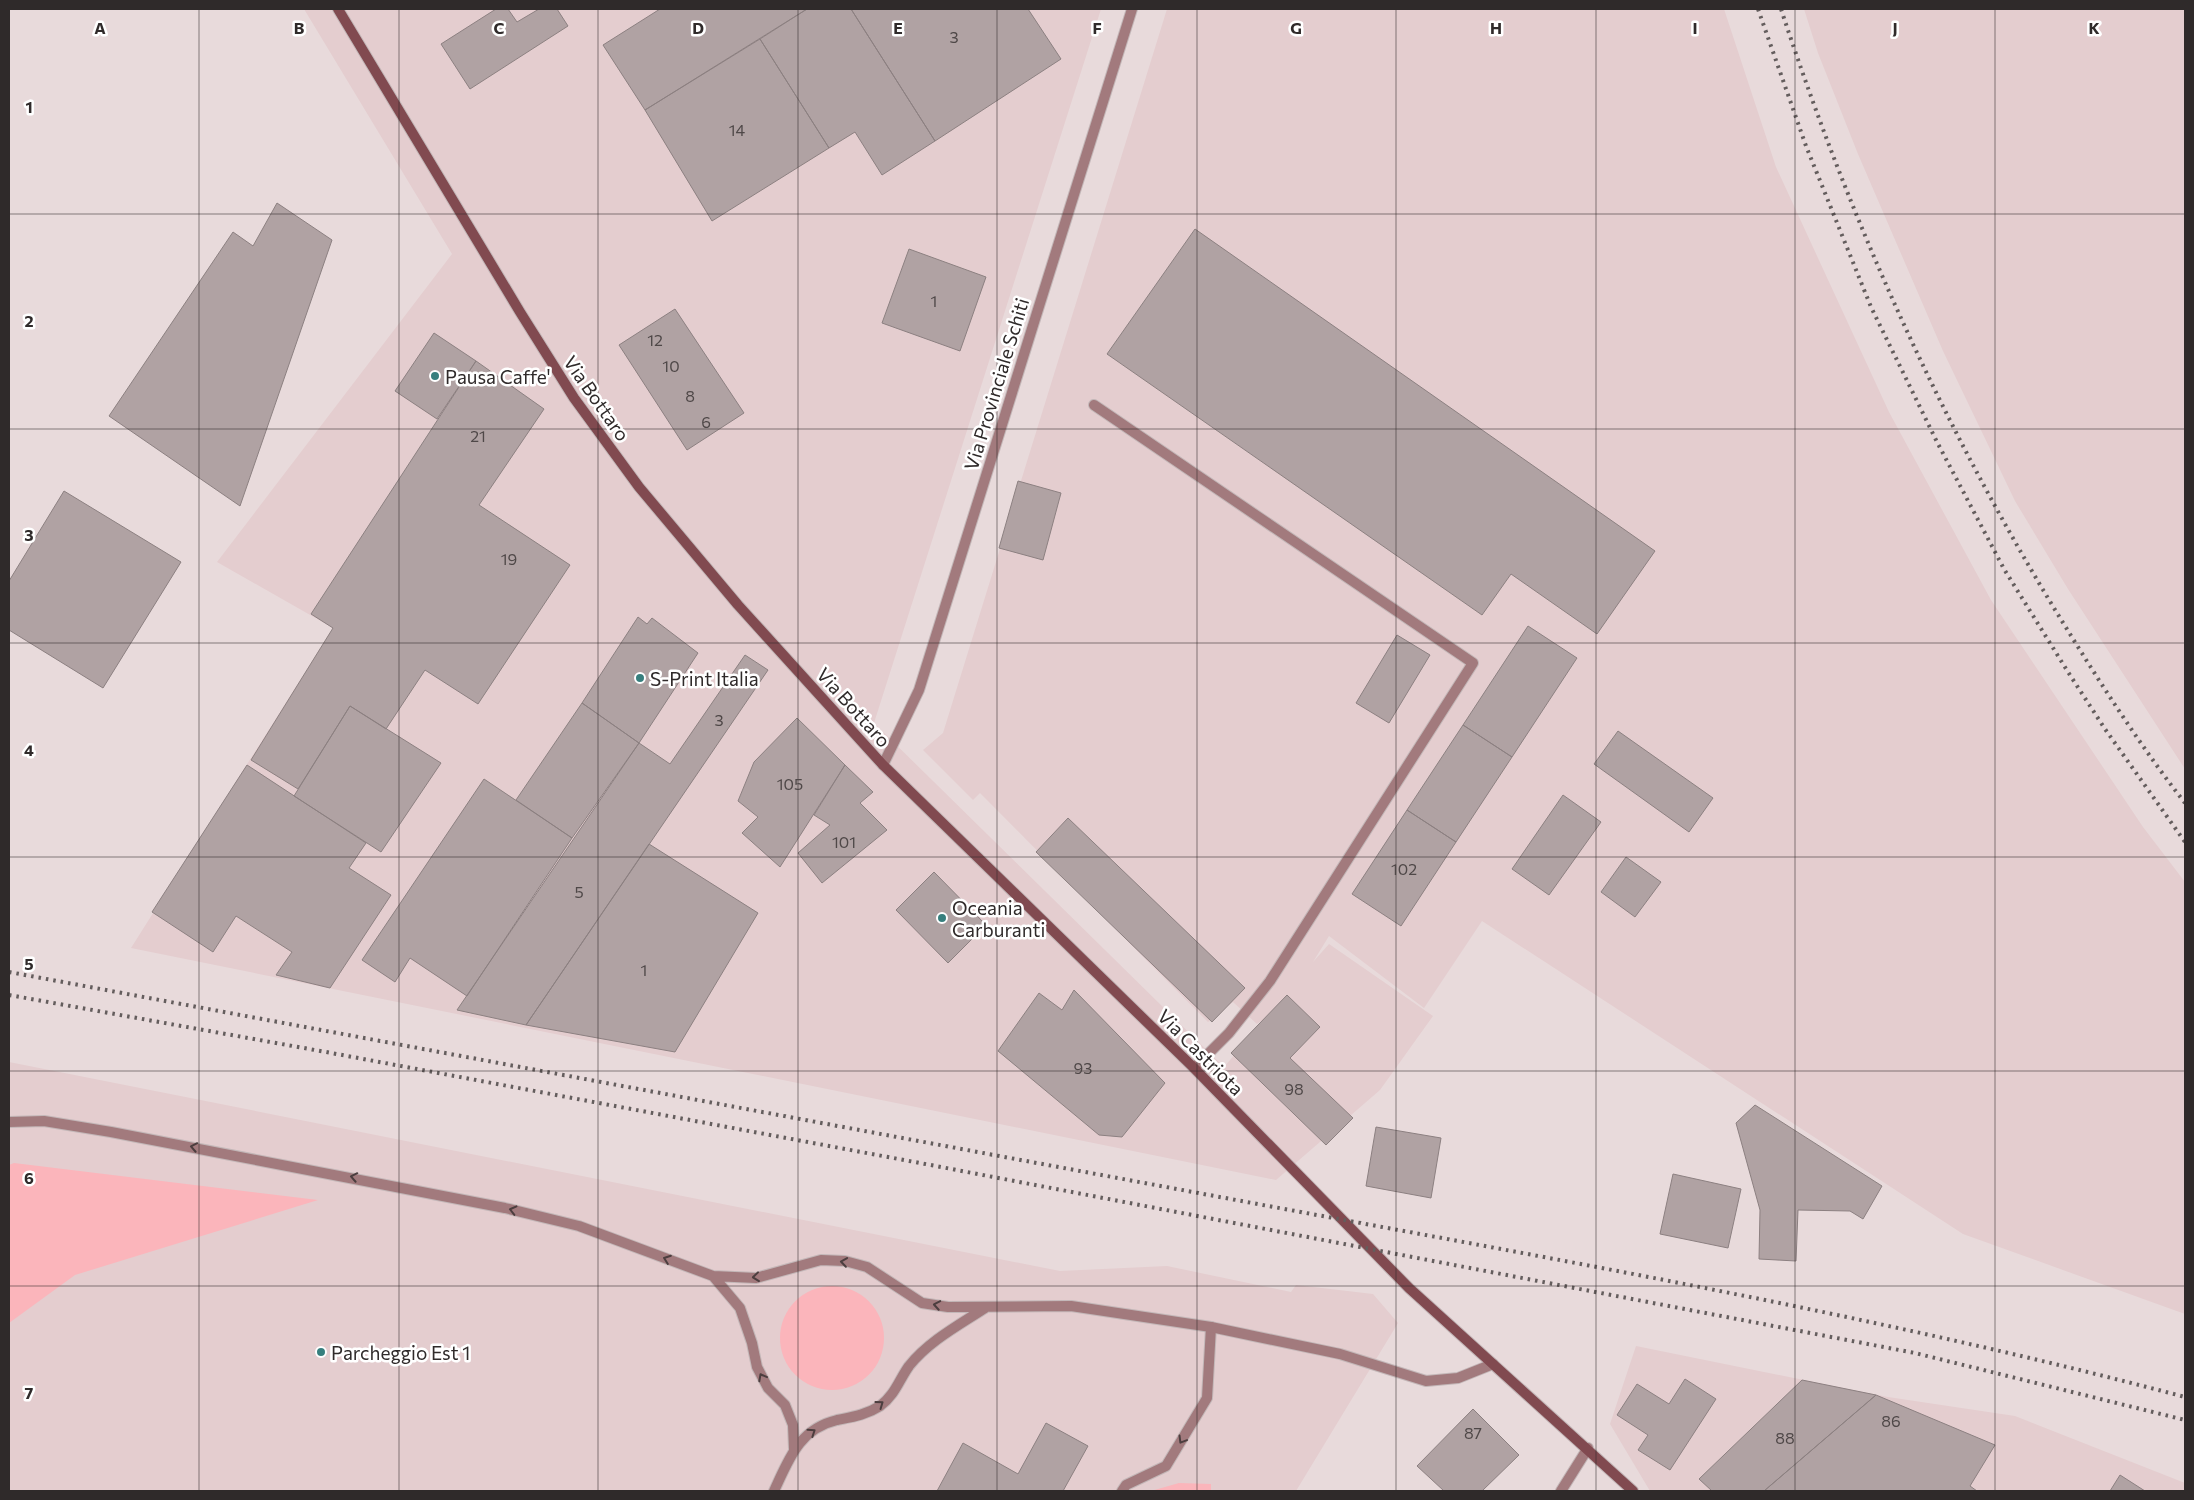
<svg xmlns="http://www.w3.org/2000/svg" width="2194" height="1500" font-family="Commissioner,sans-serif">
<style>
.built{fill:#e4cdcf}
.green{fill:#fbb5bb}
.building{fill:#b0a2a3;stroke:#8c8081}
.lines{fill:none;stroke-linecap:round;stroke-linejoin:round}
.service-casing{stroke:#c3b7b8;stroke-width:12}
.minor-casing{stroke:#c3b7b8;stroke-width:12}
.tertiary-casing{stroke:#c3b7b8;stroke-width:12}
.secondary-casing{stroke:#c3b7b8;stroke-width:12}
.service{stroke:#a27a7d;stroke-width:10}
.minor{stroke:#a27a7d;stroke-width:10}
.tertiary{stroke:#a27a7d;stroke-width:10}
.secondary{stroke:#814a50;stroke-width:10}
.rail{stroke:#645d5d;stroke-width:4;stroke-dasharray:2.5 5;stroke-linecap:butt}
.oneway{stroke:#4c3e3f}
.grid{fill:none;stroke:#2f2a2a;stroke-width:1;stroke-opacity:0.55}
.poi-dot{fill:#377f7e;stroke:#fff;stroke-width:2}
.labels{text-anchor:middle;dominant-baseline:central;stroke-width:5;stroke-linejoin:round;paint-order:stroke}
.number-label{font-size:16px;fill:#4f4848}
.poi-label{font-size:19px;fill:#2f2a2a;stroke:#fff;text-anchor:start}
.street-label{font-size:19px;fill:#2f2a2a;stroke:#fff}
.grid-label{font-size:16px;text-anchor:middle;font-weight:bold;fill:#2f2a2a;stroke:#fff;stroke-width:5;stroke-linejoin:round;paint-order:stroke}
</style>
<rect width="100%" height="100%" fill="#e8dadb"/>
<path class="built" d="M304,9h797l-227,714 350,344 43,-50 -10,7 -24,-22 -25,20 -228,-229 -7,7 -50,-50 20,-17 224,-724h557l52,158 113,245 102,188 152,227 42,55v432l-222,-80 -481,-313 -58,87 -95,-72 -16,26 16,-18 104,72 -53,74 -104,90 -1145,-232 202,-320 -116,-66 235,-308z
M1804,9h381v760l-117,-180 -53,-88 -72,-150 -85,-197 -40,-101z
M9,1062l1051,209 107,-5 124,26 5,-7 77,9 25,29 -102,168h-1287z
M1636,1346l252,51 127,19 170,67v8h-535l-40,-67z"/>
<path class="green" d="M14,1163l304,37 -243,75 -66,48v-158z
M780 1338a52 52 0 1 1 104 0a52 52 0 1 1-104 0Z
M1179,1483l32,1v7h-60z"/>
<path class="building" d="M496,9h12l9,13 22,-13h18l11,17 -98,63 -29,-45z
M660,9h147l-162,101 -42,-65z
M807,9h44l84,132 -53,34 -27,-43 -26,16 -69,-109z
M851,9h177l33,50 -126,82z
M760,39l69,109 -117,73 -67,-111z
M277,203l55,37 -92,266 -131,-90 124,-184 20,14z
M1195,229l460,322 -58,83 -86,-60 -29,41 -375,-261z
M909,249l77,28 -26,74 -78,-28z
M675,309l69,104 -57,37 -68,-105z
M434,333l42,28 -39,58 -42,-28z
M476,361l68,48 -65,96 91,60 -92,139 -53,-34 -39,59 -36,-23 -52,83 -47,-29 82,-132 -22,-14z
M1018,481l43,12 -18,67 -44,-12z
M64,491l117,71 -78,126 -94,-58v-49z
M638,617l9,7 5,-6 46,35 -59,90 -57,-40z
M1528,626l49,32 -65,99 -49,-32z
M1397,635l33,20 -41,68 -33,-20z
M745,655l23,15 -242,355 -69,-15 182,-267 31,21z
M582,703l57,40 -67,95 -56,-38z
M350,706l91,57 -60,89 -87,-56z
M797,718l48,47 -65,102 -38,-34 16,-16 -20,-16 16,-39z
M1463,725l49,32 -56,85 -49,-32z
M1618,731l95,67 -24,34 -95,-68z
M247,765l119,78 -17,25 42,27 -61,93 -54,-13 16,-23 -56,-36 -23,36 -61,-40z
M845,765l28,27 -13,11 27,27 -65,53 -24,-30 32,-28 -16,-10z
M484,779l88,59 -105,158 -57,-38 -15,24 -33,-22z
M1563,795l38,27 -52,73 -37,-26z
M1407,810l49,32 -55,84 -49,-32z
M1068,818l177,170 -33,34 -176,-170z
M649,844l109,69 -83,139 -149,-27z
M1626,857l35,25 -26,35 -34,-25z
M934,872l52,53 -38,38 -52,-53z
M1074,990l91,93 -43,54 -23,-2 -101,-84 41,-58 23,17z
M1287,995l33,32 -30,31 63,60 -27,27 -95,-92z
M1755,1105l127,81 -19,33 -13,-8 -52,-1 -2,51 -37,-2 1,-49 -24,-87z
M1376,1127l65,11 -10,60 -65,-12z
M1673,1174l68,15 -13,59 -68,-14z
M1685,1379l31,20 -46,71 -32,-20 10,-15 -31,-20 20,-31 32,20z
M1802,1380l74,15 -112,96h-52l-13,-12z
M1876,1395l119,50 -25,41 7,5h-213z
M1473,1409l46,46 -37,36h-38l-27,-25z
M1046,1423l42,23 -25,45h-126l26,-48 55,31z
M2120,1475l25,16h-35z"/>
<g class="lines">
<g class="service-casing">
<path id="service" d="M1094,405l379,258 -203,318 -41,52 -35,35
M1122,1491l4,-6 40,-19 41,-68 4,-71"/>
</g>
<g class="minor-casing">
<path id="minor" d="M9,1122l35,-1 67,11 394,76 74,18 134,50 43,2 65,-18 24,1 22,6 55,36 26,4 123,-1 140,21 129,27 86,27 32,-3 35,-14
M713,1276l27,32 12,35 5,24 11,21 17,17 8,20 1,24
M774,1491c15,-32 25,-62 63,-71 15,-3 29,-5 43,-14 15,-11 19,-26 29,-40 20,-25 50,-41 76,-58
M1561,1491l27,-43"/>
</g>
<g class="tertiary-casing">
<path id="tertiary" d="M883,765l36,-75 213,-681"/>
</g>
<g class="secondary-casing">
<path id="secondary" d="M338,9l182,303 54,86 65,89 99,118 145,160 311,303 215,220 224,203"/>
</g>
<use href="#service" class="service"/>
<use href="#minor" class="minor"/>
<use href="#tertiary" class="tertiary"/>
<use href="#secondary" class="secondary"/>
<path class="rail" d="M1758,9l48,137 65,161 66,135 67,127 64,103 37,57 80,113
M1781,9c69,211 160,414 276,604 40,65 81,130 128,190
M9,972c409,76 818,152 1227,228 317,59 637,114 949,197
M9,995l317,57 594,111 995,190 270,67"/>
</g>
<defs><path id="oneway-chevron" d="M-2-3.5L2.5 0L-2 3.5" fill="none" stroke-width="1.6" stroke-linecap="round" stroke-linejoin="round" transform="scale(1.25)"/></defs>
<g class="oneway">
<use href="#oneway-chevron" transform="translate(194 1147) rotate(-169)"/>
<use href="#oneway-chevron" transform="translate(354 1177) rotate(-169)"/>
<use href="#oneway-chevron" transform="translate(513 1210) rotate(-166)"/>
<use href="#oneway-chevron" transform="translate(667 1259) rotate(-160)"/>
<use href="#oneway-chevron" transform="translate(844 1262) rotate(-172)"/>
<use href="#oneway-chevron" transform="translate(756 1277) rotate(174)"/>
<use href="#oneway-chevron" transform="translate(937 1305) rotate(-170)"/>
<use href="#oneway-chevron" transform="translate(762 1377) rotate(-118)"/>
<use href="#oneway-chevron" transform="translate(880 1404) rotate(-36)"/>
<use href="#oneway-chevron" transform="translate(812 1432) rotate(-34)"/>
<use href="#oneway-chevron" transform="translate(1182 1440) rotate(121)"/>
</g>
<path class="grid" d="M199,9v1482M399,9v1482M598,9v1482M798,9v1482M997,9v1482M1197,9v1482M1396,9v1482M1596,9v1482M1795,9v1482M1995,9v1482M9,214h2176M9,429h2176M9,643h2176M9,857h2176M9,1071h2176M9,1286h2176"/>
<g class="poi-dot">
<circle cx="435" cy="376" r="5"/>
<circle cx="640" cy="678" r="5"/>
<circle cx="942" cy="918" r="5"/>
<circle cx="321" cy="1352" r="5"/>
</g>
<g class="labels">
<g class="number-label">
<text x="954" y="36">3</text>
<text x="737" y="129">14</text>
<text x="934" y="300">1</text>
<text x="655" y="339">12</text>
<text x="671" y="365">10</text>
<text x="690" y="395">8</text>
<text x="706" y="421">6</text>
<text x="478" y="435">21</text>
<text x="509" y="558">19</text>
<text x="719" y="719">3</text>
<text x="790" y="783">105</text>
<text x="844" y="841">101</text>
<text x="1404" y="868">102</text>
<text x="579" y="891">5</text>
<text x="644" y="969">1</text>
<text x="1083" y="1067">93</text>
<text x="1294" y="1088">98</text>
<text x="1891" y="1420">86</text>
<text x="1473" y="1432">87</text>
<text x="1785" y="1437">88</text>
</g>
<g class="poi-label">
<text x="445" y="376">Pausa Caffe'</text>
<text x="650" y="678">S-Print Italia</text>
<text x="952" y="907">Oceania<tspan x="952" dy="22">Carburanti</tspan></text>
<text x="331" y="1352">Parcheggio Est 1</text>
</g>
<g class="street-label">
<text transform="translate(996 384) rotate(-73)">Via Provinciale Schiti</text>
<text transform="translate(597 398) rotate(55)">Via Bottaro</text>
<text transform="translate(854 707) rotate(48)">Via Bottaro</text>
<text transform="translate(1201 1052) rotate(45)">Via Castriota</text>
</g>
</g>
<g class="grid-label">
<text x="100" y="34">A</text>
<text x="299" y="34">B</text>
<text x="499" y="34">C</text>
<text x="698" y="34">D</text>
<text x="898" y="34">E</text>
<text x="1097" y="34">F</text>
<text x="1296" y="34">G</text>
<text x="1496" y="34">H</text>
<text x="1695" y="34">I</text>
<text x="1895" y="34">J</text>
<text x="2094" y="34">K</text>
<text x="29" y="113">1</text>
<text x="29" y="327">2</text>
<text x="29" y="541">3</text>
<text x="29" y="756">4</text>
<text x="29" y="970">5</text>
<text x="29" y="1184">6</text>
<text x="29" y="1399">7</text>
</g>
<rect width="2194" height="1500" fill="none" stroke="#2f2a2a" stroke-width="20"/>
</svg>
